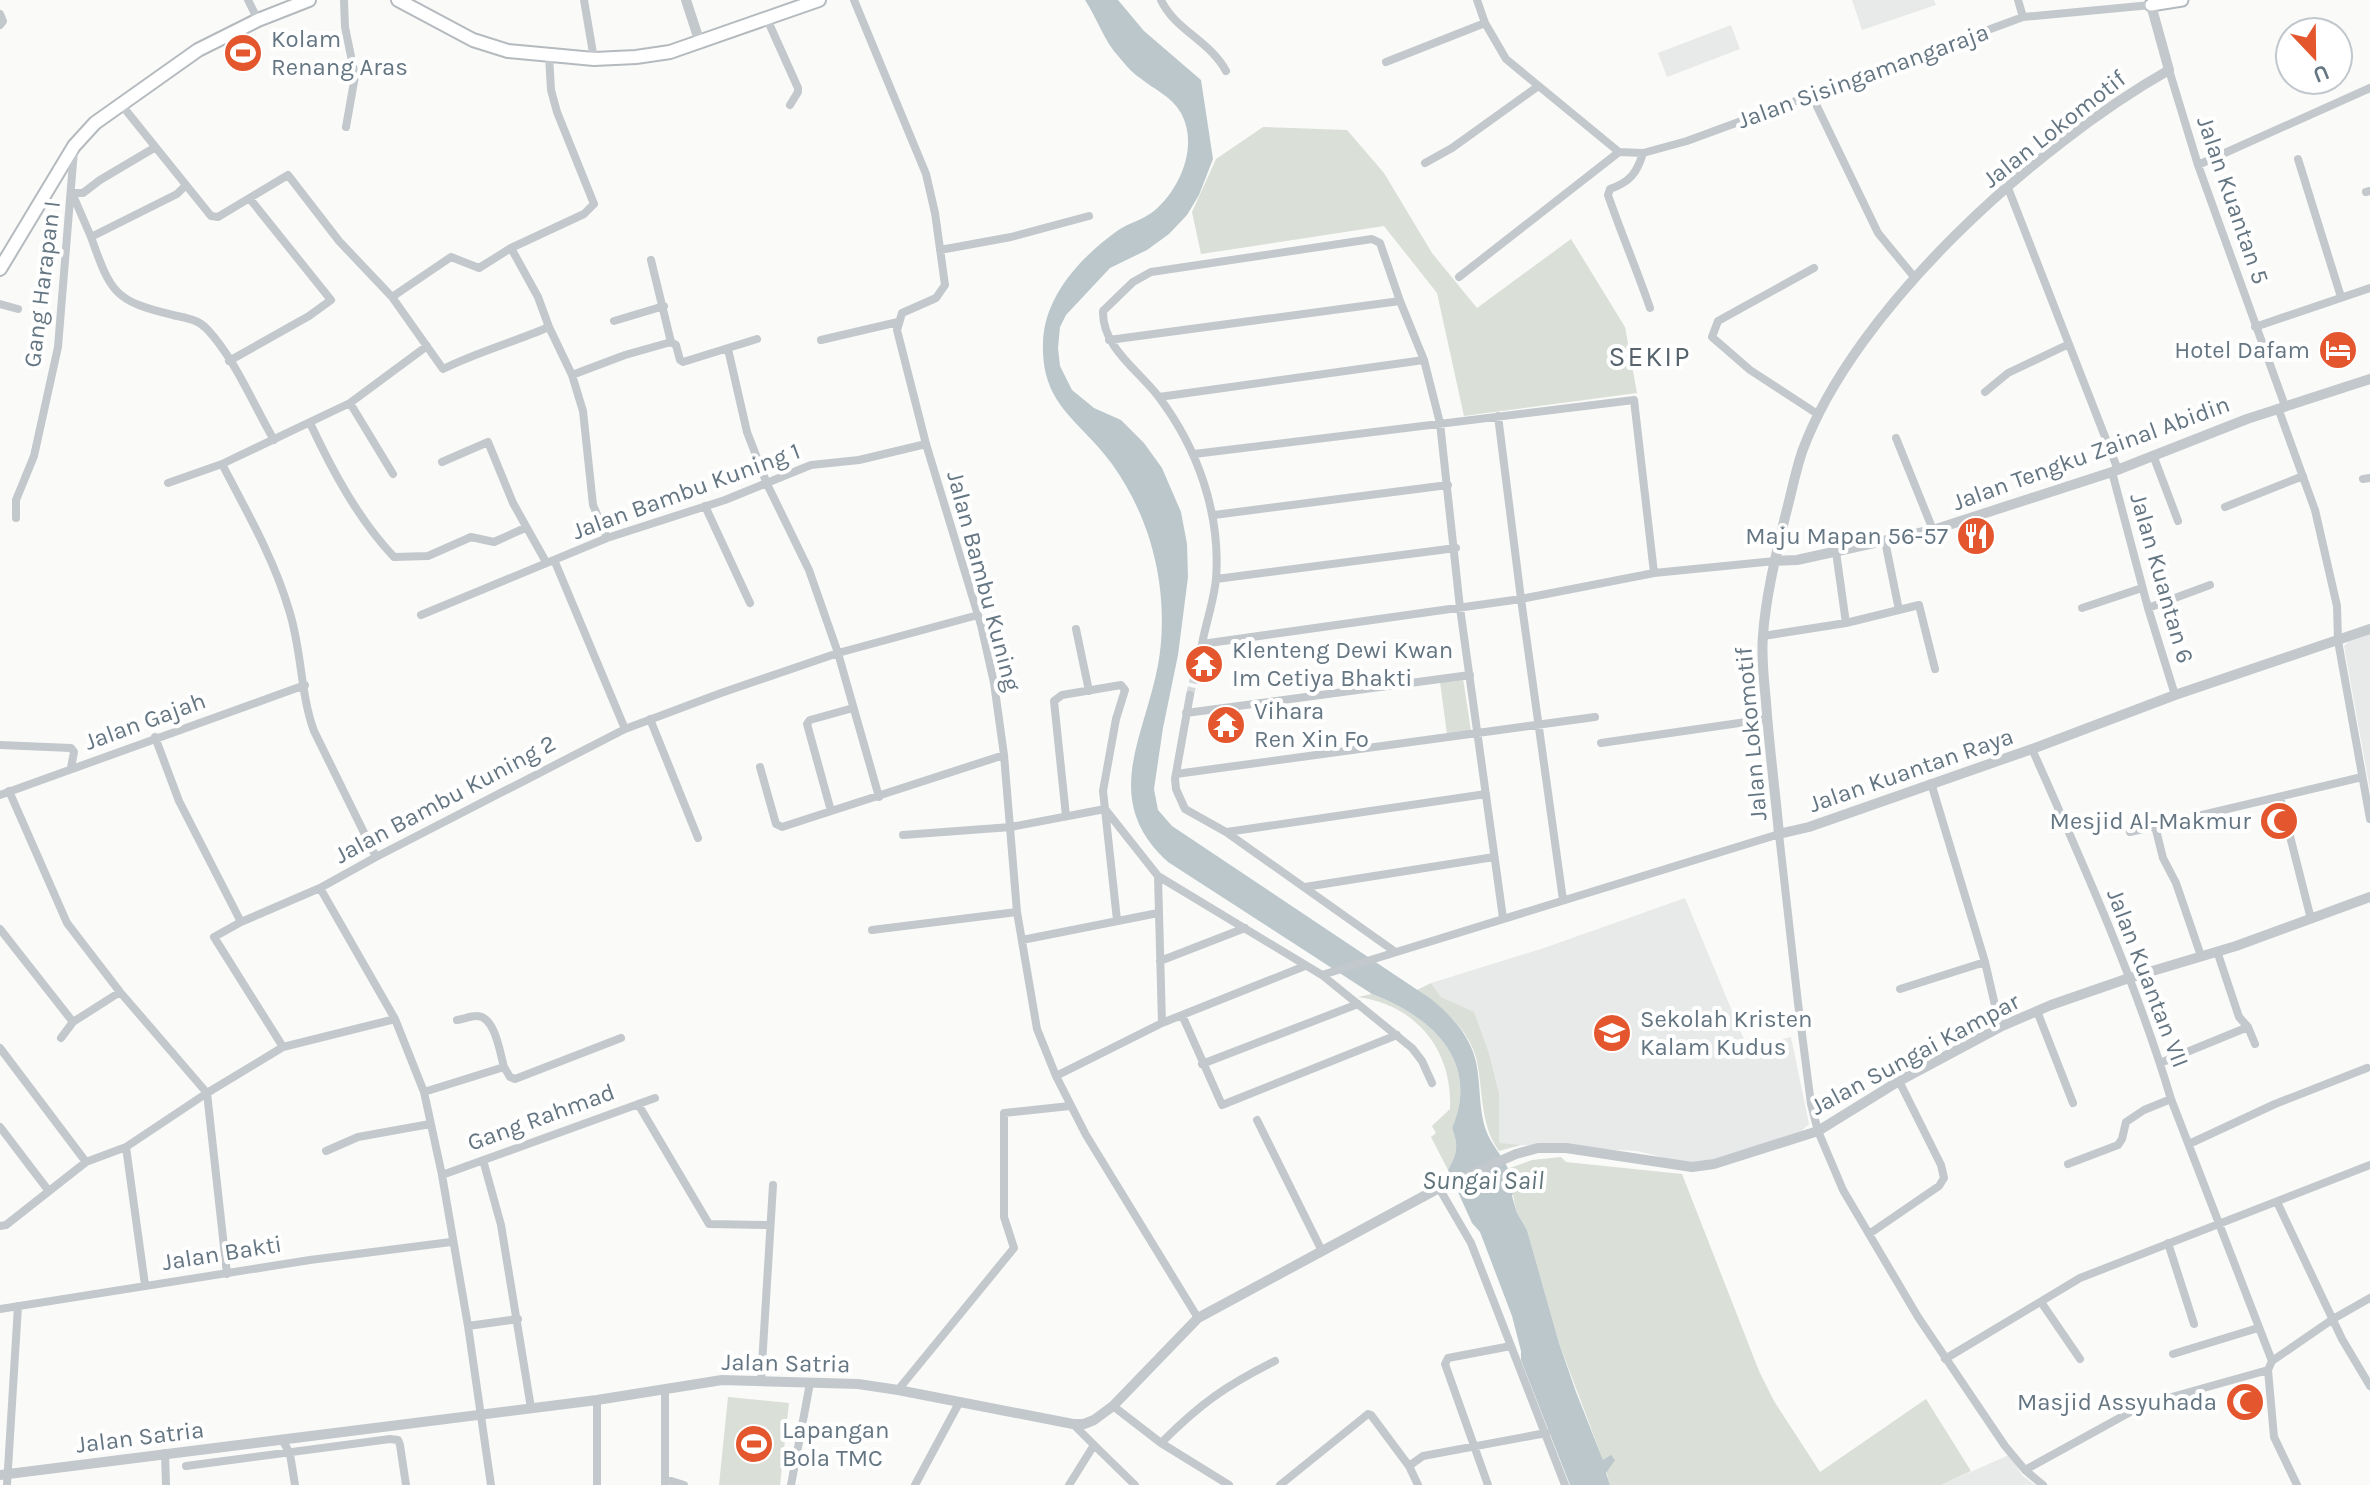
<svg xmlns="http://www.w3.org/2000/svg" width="2370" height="1485" font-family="Karla,sans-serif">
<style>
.built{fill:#e8e9e9}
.green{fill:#dadfd7}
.water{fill:#bbc7cb}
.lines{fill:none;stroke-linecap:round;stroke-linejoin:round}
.minor-tunnel{stroke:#d5d9db;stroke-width:8;stroke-dasharray:8 4;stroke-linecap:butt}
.secondary-casing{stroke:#b3babf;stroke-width:15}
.primary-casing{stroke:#b5babe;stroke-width:16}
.minor{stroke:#c3c8cc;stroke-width:8}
.tertiary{stroke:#c3c8cc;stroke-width:10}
.secondary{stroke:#fff;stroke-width:11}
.primary{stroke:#fff;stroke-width:12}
.labels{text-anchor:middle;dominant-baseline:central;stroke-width:8;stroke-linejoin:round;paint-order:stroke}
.poi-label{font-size:24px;fill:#657683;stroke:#fff;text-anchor:start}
.street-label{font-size:24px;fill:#657683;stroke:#fff}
.water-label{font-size:26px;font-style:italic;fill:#60757c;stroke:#fff}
.quarter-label{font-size:28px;letter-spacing:2px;fill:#57646e;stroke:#fff}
</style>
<rect width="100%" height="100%" fill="#fafaf8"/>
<path class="built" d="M1852,0h82l2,5 -74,25z
M1731,25l9,24 -73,28 -9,-24z
M2370,634v156l-26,-144 4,-4z
M1685,898l62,149 44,-10 18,87 -9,8 -107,33 -56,-14 -138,-7v-51l-10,-40 -15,-40 -33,-16 -10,-14 113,-35z
M2009,1455l13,20 13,10h-94z"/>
<path class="green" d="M1263,127l84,3 37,43 48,80 45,55 94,-69 54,88 12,66 -173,23 -27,-123 -53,-67 -183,28 -9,-42 24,-53z
M1463,678l8,53 -24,3 -7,-52z
M1431,983l10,14 33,15 15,41 10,40v50l22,2 -22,6c-18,-25 -16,-55 -21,-84 -5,-35 -34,-58 -61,-77z
M1372,994c58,22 109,66 80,134 7,18 5,26 -4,42l-17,-33 5,-4 -4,-7 18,-17c3,-59 -34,-104 -92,-112z
M1561,1157l5,5 116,12 77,197 15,30 46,71 106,-73 45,72 -30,14h-331l-7,-25 -44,-117 -32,-113 -10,-17 -10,-44 25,-9z
M728,1397l61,6 -9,82h-61z"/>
<path class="water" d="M1085,0h33l26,31 57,49 12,79 -14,36 -12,20 -18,19 -22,16 -37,18 -44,47 -6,12 -2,21 2,18 12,24 22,18 27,12 23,23 18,25 19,44 6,32 1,33 -10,78 -15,73 -9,61 4,21 14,16 259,173c17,14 31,28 40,48 13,28 4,65 19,92 8,15 30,39 22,57l5,17 10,17 32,113 17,49 27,68 8,-5 4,5 -9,13 4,12h-40l-49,-125v-9l-9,-35 -32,-84 -8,-9 -24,-53c9,-16 11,-24 4,-42 29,-68 -22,-112 -80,-134l-204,-132c-68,-62 -24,-123 -10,-197 5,-27 5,-56 1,-84 -6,-42 -22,-82 -47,-117 -32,-44 -71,-58 -69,-121 1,-47 38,-86 74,-112 11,-8 26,-11 37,-20 26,-22 45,-65 27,-98 -10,-17 -26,-23 -41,-35 -8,-5 -15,-14 -21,-21 -15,-16 -22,-39 -34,-57z"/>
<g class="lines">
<path class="minor-tunnel" d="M1190,695l12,-51"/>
<g class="secondary-casing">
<path id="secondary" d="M2151,5l31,-5"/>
</g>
<g class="primary-casing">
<path id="primary" d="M398,0l75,40 35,11 86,8 42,-2 34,-5 149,-52
M0,269l74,-123 21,-23 103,-73 60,-30 51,-20"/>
</g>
<path class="minor" d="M248,0l10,20
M344,0l1,27 10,49 -9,51
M584,0l10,59
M854,0l72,174 9,39 10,72 -9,13 -34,15 -5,17 29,114 55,181 13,58 10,72 13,157 20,117 19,47 30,59 112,183
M1161,0c14,30 49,41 65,71
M1477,0l8,23 21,36 113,93 24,1 44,-12 336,-124 128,-12
M2018,0l5,17
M0,14l3,7 -3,4
M767,19l31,69v4l-8,13
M1386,62l99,-39
M2169,70l29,95 87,241
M1811,94l67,139 37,45
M120,103l91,113 7,1 70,-42 51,66 53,56 51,72c34,-17 71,-27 106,-42
M154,148l-54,32 -17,13h-11l19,44 86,-43 8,-8
M1643,153c-6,20 -13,29 -33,36l-2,6c13,38 29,75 42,113
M2298,159l43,138
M1425,163l27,-15 85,-61
M2198,165l172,-77
M2008,188l110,282
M2366,192l4,-1
M91,237c20,56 23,64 82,78 12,3 25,4 34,14 28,30 46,75 67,111
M511,248l27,49 11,30 23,48 11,36 10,94 14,33
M940,250l71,-13 78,-21
M651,260l20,82
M1814,268l-96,53 -6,16 38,33 69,45
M1459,277l160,-125
M392,297l59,-40 28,11 32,-20 73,-34 10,-10 -37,-92 -6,-22 -2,-34
M0,304l18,5
M614,321l50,-15
M2255,327l115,-39
M821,340l77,-18
M1109,340l291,-39
M728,349l19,83 20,52 42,86 29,83 41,144
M229,361l80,-45 22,-16 -81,-101
M572,375l53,-20 46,-13 5,3 4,15 3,2 74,-23
M1985,392l23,-19 61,-29
M1159,397l265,-37
M350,403l43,71
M2278,408l37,102 22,96 1,35 32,178
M1498,416l23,183 42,301
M310,423c22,47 48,96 84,134l34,-1 43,-19 23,5 31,-14
M1896,438l37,92
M1194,454l440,-54 20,173
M2153,455l25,66
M442,462l46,-20 25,61 33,59
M222,464c25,48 52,95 67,146 13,40 11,83 25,121l62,126
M2112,472l36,136 27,87
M2363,479l7,-1
M168,483l54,-19 128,-61 77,-57
M705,506l45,97
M2225,507l78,-31
M1214,515l234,-30
M16,518v-18l18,-44 24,-109 16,-197
M1885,541l14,69
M1836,552l10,71
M555,562l70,167
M1216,579l240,-31
M2082,608l60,-20
M2148,608l62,-23
M421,615l186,-77 118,-38 86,-35 48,-5 67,-16
M1076,629l13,62
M1763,636l83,-13 73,-18 16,64
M1190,695l-15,84 1,10 9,20 41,23 168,119
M1186,713l284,-38
M650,719l48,119
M155,737l24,64 62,121
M1601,743l166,-24
M0,745l71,3 3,4 -3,16
M2032,749c51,115 103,230 139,350l101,262
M760,767l16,57 6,3 222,-72
M1176,774l419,-57
M1931,783l54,179 15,65
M9,791l58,132 53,69 87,101 20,181
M0,795l305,-110
M2280,797l31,122
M1105,809l53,67 164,99 90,73 10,13 10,22
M831,811l-24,-87 3,-4 43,-12
M1066,816l-12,-115 8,-6 59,-10 4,5 -9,29 -13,72 14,129
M2155,826l8,32 13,25 25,73
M1227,832l259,-38
M2130,832l232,-55
M903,835l108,-8 94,-18
M1158,876l4,147
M1305,887l189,-30
M320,888l75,131 29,73 18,83 26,151 23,159
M1503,918l-43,-310 -20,-185 -16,-63 -24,-59 -20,-58 -8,-4 -221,33 -18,10 -30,29c-1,36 35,59 55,85 39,51 63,117 58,183 -2,21 -10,44 -14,65l319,-45 133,-26 121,-12
M0,929l73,93
M872,930l145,-18
M1022,940l136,-27
M2217,951l22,66 9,10 7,17
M1160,961l85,-33
M1322,975l457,-141 19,169 13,101 7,27 25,59 75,127 87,129 20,24 18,15
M1900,989l85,-27
M2037,1011l36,92
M1182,1015l40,90 175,-70
M457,1020c6,-1 14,-4 20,-4 18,0 23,37 27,51
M61,1038l12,-16 47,-30
M283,1047l-69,-110 27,-15 79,-34 56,-31 249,-128 96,-36 117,-40 140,-38
M0,1048l86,114
M2160,1063l88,-36
M1202,1064l156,-60
M1056,1076l106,-53 143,-57
M424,1092l80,-25 6,10 5,2 106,-41
M638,1104l71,120 60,1
M1257,1120l65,131
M0,1127l48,63
M2189,1144l86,-40 92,-36
M126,1147l19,138
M326,1151l32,-14 72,-13
M483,1160l18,65 30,183
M2068,1164l50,-19 4,-6 4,-17 18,-12 27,-11
M442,1175l213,-77
M1439,1188l32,55 94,242
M2277,1202l65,137 28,47
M0,1226l6,-1 80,-63 40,-15 81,-54 76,-46 112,-28
M1869,1234l70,-48 5,-8 -3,-13 -42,-84
M2168,1243l26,81
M2041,1302l39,57
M0,1309l310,-49 141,-18
M468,1326l50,-7
M2173,1354l85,-26
M1945,1359l135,-81 290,-113
M2268,1370l6,67 23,48
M761,1381l12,-196
M665,1390v95
M898,1390l116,-142 -10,-31v-104l66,-7
M1113,1406l48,37 68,42
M282,1439l8,15 5,31
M1161,1443c39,-39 64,-57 114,-82
M1094,1445l41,40
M165,1453l1,32
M186,1466l204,-27 8,1 2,5 6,40
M1409,1466l14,-10 123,-23
M2025,1470l118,-65 125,-35 4,-9 61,-42 37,-21
M665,1479l19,6
M7,1485l11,-179
M597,1485v-85
M791,1485l19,-102
M915,1485l44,-82
M1069,1485l25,-40 -21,-21
M1280,1485l88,-71 3,1 38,51 9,19
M1488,1485l-43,-121 3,-6 63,-12"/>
<path class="tertiary" d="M686,0l14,43
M2151,5l18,65c-132,75 -314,237 -367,382 -7,21 -11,43 -17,65 -9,38 -19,78 -22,118 -2,22 1,45 3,67 3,44 9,88 13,132l30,-7 223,-78 143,-54 195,-66
M1775,561l22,-1 136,-30 179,-58 135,-53 123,-40
M0,1475l597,-75 125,-20 136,4 40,6 175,34h11l10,-4 19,-14 85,-88 241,-130 77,-34 22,-6h28l126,19 22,-3 104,-33 81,-50 101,-54 51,-22 78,-27 107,-32 134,-49"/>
<use href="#secondary" class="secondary"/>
<use href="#primary" class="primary"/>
</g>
<defs>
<g id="stadium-disc" transform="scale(2)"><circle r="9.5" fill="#e4572e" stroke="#fff"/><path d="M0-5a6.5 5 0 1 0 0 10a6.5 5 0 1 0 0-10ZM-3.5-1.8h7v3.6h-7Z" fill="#fff"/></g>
<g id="hotel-disc" transform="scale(2)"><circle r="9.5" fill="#e4572e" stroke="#fff"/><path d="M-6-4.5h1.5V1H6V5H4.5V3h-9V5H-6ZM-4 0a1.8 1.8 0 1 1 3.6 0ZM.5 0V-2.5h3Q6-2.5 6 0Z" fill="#fff"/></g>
<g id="restaurant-disc" transform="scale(2)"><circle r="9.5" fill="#e4572e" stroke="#fff"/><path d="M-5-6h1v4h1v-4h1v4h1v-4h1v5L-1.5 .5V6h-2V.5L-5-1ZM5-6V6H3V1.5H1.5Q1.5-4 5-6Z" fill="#fff"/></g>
<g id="temple-disc" transform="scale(2)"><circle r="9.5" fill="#e4572e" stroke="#fff"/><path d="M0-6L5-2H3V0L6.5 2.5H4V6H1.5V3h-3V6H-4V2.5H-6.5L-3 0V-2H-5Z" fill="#fff"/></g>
<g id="mosque-disc" transform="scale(2)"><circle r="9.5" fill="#e4572e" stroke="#fff"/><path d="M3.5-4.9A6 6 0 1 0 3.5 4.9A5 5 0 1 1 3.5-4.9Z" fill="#fff"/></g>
<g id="school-disc" transform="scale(2)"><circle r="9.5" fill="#e4572e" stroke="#fff"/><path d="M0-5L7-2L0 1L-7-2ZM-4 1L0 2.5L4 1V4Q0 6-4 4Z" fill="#fff"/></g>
</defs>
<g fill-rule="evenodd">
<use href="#stadium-disc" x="243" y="53"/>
<use href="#hotel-disc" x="2338" y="350"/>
<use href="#restaurant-disc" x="1976" y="536"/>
<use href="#temple-disc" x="1204" y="664"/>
<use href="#temple-disc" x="1226" y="725"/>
<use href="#mosque-disc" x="2279" y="821"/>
<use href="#school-disc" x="1612" y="1033"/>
<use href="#mosque-disc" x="2245" y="1402"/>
<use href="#stadium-disc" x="754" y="1444"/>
</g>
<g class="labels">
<g class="poi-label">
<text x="271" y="39">Kolam<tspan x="271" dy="28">Renang Aras</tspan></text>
<text x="2310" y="350" text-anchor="end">Hotel Dafam</text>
<text x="1948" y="536" text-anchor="end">Maju Mapan 56-57</text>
<text x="1232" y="650">Klenteng Dewi Kwan<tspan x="1232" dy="28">Im Cetiya Bhakti</tspan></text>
<text x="1254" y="711">Vihara<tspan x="1254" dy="28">Ren Xin Fo</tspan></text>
<text x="2251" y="821" text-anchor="end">Mesjid Al-Makmur</text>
<text x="1640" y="1019">Sekolah Kristen<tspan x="1640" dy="28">Kalam Kudus</tspan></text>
<text x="2217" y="1402" text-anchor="end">Masjid Assyuhada</text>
<text x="782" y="1430">Lapangan<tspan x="782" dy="28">Bola TMC</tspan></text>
</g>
<g class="street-label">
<text transform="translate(1863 76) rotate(-20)">Jalan Sisingamangaraja</text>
<text transform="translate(2054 129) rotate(-38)">Jalan Lokomotif</text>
<text transform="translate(2233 200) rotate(71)">Jalan Kuantan 5</text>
<text transform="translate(42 284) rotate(-83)">Gang Harapan I</text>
<text transform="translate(2091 453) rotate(-20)">Jalan Tengku Zainal Abidin</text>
<text transform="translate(686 491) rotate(-20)">Jalan Bambu Kuning 1</text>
<text transform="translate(2162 578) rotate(74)">Jalan Kuantan 6</text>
<text transform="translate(984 581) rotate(75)">Jalan Bambu Kuning</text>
<text transform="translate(145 721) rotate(-20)">Jalan Gajah</text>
<text transform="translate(1751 734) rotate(-95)">Jalan Lokomotif</text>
<text transform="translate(1911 770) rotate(-19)">Jalan Kuantan Raya</text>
<text transform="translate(445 799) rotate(-28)">Jalan Bambu Kuning 2</text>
<text transform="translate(2148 978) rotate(69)">Jalan Kuantan VII</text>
<text transform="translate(1915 1054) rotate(-28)">Jalan Sungai Kampar</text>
<text transform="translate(541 1117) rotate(-20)">Gang Rahmad</text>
<text transform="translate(222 1253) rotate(-9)">Jalan Bakti</text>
<text transform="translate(786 1363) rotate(1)">Jalan Satria</text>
<text transform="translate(140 1437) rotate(-7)">Jalan Satria</text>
</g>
<g class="water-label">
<text x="1483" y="1180">Sungai Sail</text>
</g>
<g class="quarter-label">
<text x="1650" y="356">SEKIP</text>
</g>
</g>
<g transform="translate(2314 56) rotate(158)"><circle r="38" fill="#ffffff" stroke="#c1c8cd" stroke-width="2"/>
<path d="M0-6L14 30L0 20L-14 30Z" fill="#e4572e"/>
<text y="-12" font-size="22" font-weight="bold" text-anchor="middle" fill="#657683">U</text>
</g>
</svg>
